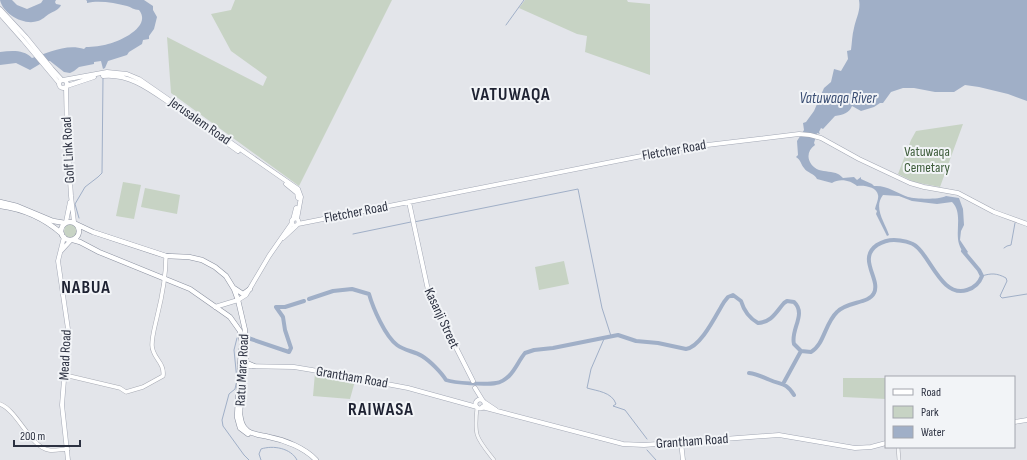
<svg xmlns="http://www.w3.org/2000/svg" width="1027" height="460" font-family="'Sofia Sans Condensed',sans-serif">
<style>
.green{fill:#c7d3c4}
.water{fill:#a0afc7}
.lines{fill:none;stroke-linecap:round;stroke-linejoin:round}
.stream{stroke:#a0afc7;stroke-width:1}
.river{stroke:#a0afc7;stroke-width:4}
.tertiary-casing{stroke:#a8abb4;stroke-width:4}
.secondary-casing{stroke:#a8abb4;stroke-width:4.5}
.primary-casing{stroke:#a3a8b5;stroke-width:5}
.trunk-casing{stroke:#8b91a0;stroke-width:5.5}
.tertiary{stroke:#f5f6f8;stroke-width:3}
.secondary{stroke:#fff;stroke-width:3.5}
.primary{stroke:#fff;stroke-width:4}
.trunk{stroke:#fff;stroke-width:4.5}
.labels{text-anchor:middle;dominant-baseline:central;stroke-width:4;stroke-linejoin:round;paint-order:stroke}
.street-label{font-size:14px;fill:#2c3141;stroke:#f2f4f7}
.park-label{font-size:14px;fill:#3d5c3a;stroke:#f2f4f7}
.water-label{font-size:15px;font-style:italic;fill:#384c72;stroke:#f2f4f7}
.district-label{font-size:18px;font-weight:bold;letter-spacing:1px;fill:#1e2232;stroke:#f2f4f7}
</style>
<rect width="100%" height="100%" fill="#e3e5ea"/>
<path class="green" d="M235,0h157l-93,186 -128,-93 -4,-56 96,49 4,-9 -36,-26 -20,-37 20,-4z
M525,0h102l1,2 22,2v71l-65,-23 2,-16 -10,-2 -58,-26z
M963,124l-23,63 -26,-5 -16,-8 13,-34 5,-9z
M123,182l18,3 -7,34 -18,-3z
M145,188l35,7 -3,19 -36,-7z
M64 231a7 7 0 1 1 14 0a7 7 0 1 1-14 0Z
M564,261l5,23 -30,6 -4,-23z
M315,373l40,8 -5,18 -37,-3z
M843,378h43v21l-43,-2z"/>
<path class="water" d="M0,0h12l5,5 10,4 14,-6 2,-3h13l-1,2 1,2 5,1c-2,5 -7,6 -12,9 -3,2 -7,6 -11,7 -14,5 -35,-7 -38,-21z
M86,0h58l9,6v4l4,7 -3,12 -5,7v3l-6,1 -1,4 -13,8 -2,3 -19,6 -3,7 -2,1 -2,-8 -7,1v2l-15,3 -5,4 -4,2 -6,-1 -14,-11h-5l-15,9 -14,-7 -16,2v-13c11,-1 23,-3 32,6 15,-5 35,-15 52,-9l2,-2c7,0 16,-1 22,-3 13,-3 44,-18 31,-34 -5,0 -8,-3 -12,-4 -12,-3 -28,-6 -40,-3v-2z
M859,0h168v101l-19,-7 -29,-7 -14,-2 -11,7h-19l-21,-4h-11l-12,4 -8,11h-3l-6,4 -13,4 -9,-5c-3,7 -9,9 -17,10l-12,13 -2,-1 -2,4 1,2 -3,-1 -3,10 1,2c-11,8 -7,20 4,25 6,2 13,1 19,4 2,1 3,2 5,4l11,-1 3,3 4,-3v2l11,5 2,2c13,-1 23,7 34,11 8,2 30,3 38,-1l13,2 4,11 1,16 -3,6 -1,9 8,12 -3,3c-2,-3 -5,-7 -6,-11 -4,-14 4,-31 -7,-42l-15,2 -25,-3 -13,-5 -16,-1c-10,13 2,27 6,40l-2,1 -11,-22 1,-3 -2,-2c1,-5 4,-10 3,-14 -1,-8 -14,-10 -21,-9 -6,-6 -18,-8 -25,-3l-15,-4c-3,-6 -10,-6 -13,-11 -3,-3 -3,-8 -8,-11l2,-2 -1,-14 7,-11 -1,-7 3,-1 8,-11 10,-23 7,-6 3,-13 7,2 7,-12 -1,-8 4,-1c1,-7 1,-15 3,-22 2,-10 7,-18 5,-28z"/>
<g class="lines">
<path class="stream" d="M506,25l18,-25
M79,218l-4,-14 10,-17 13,-10 4,-4 1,-95
M414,222l164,-33 24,119 9,28
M353,234l58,-12
M1004,248l3,-2 4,-1 4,-22
M982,276c9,-3 15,-3 24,2l1,3 -7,15 2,2 25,-4
M237,338l-3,12 3,30 -2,9 -6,5 -7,26 1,6 21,29 5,5
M604,339l-13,30 -4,19c10,3 25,4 29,16l-3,2 12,4 22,29
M647,450l9,10
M261,460l-2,-6 2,-5c12,-4 30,-1 36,11"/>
<path class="river" d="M309,299l24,-8 19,-2 17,5c4,14 16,42 28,51 8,6 17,6 25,11 8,5 19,16 24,24 8,3 40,5 50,3 4,0 10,-4 13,-7 7,-7 10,-16 16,-23l9,-3 19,-2 65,-13 18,6 22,2 28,6c15,-2 30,-34 38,-47l4,-5 5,-2 8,6c3,10 8,17 17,22 14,-1 18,-11 26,-20l3,-2 7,1c13,12 -4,28 0,42l7,7 10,1c13,-7 14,-29 26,-40 10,-11 32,-8 37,-19 7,-14 -17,-34 3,-48 5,-3 11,-5 17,-5 7,0 18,2 23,7 14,12 26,51 50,43 7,-2 12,-6 15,-14l-3,-6 -16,-19
M248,338l41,14 2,-4 -6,-18 -2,-13 -7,-10h9l19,-6
M749,373c9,1 13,4 21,7 11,5 16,2 24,15
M783,384l18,-33"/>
<g class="tertiary-casing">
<path id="tertiary" d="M477,407c-3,30 -1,30 17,53
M898,447l1,13"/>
</g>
<g class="secondary-casing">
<path id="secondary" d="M65,375l55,13 6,4 17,-5 20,-11c2,-14 -11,-18 -11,-31 0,-9 3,-19 5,-28 5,-20 9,-40 9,-61
M0,404c18,7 30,43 49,46 6,1 13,-1 19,-1"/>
</g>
<g class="primary-casing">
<path id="primary" d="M0,9l26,28 26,32 10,11
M0,14l23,26 36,43
M103,76c29,-3 51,17 74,32
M59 84a4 4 0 1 1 8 0a4 4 0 1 1-8 0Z
M63,80l44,-8 20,2 12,5 159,110 3,8 -4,22
M67,86l27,-9
M66,87l1,45 4,64 3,26
M224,141l14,10
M286,184l11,9 1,5
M409,202l19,88 5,12 40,79
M291.5 222a3.5 3.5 0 1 1 7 0a3.5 3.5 0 1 1-7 0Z
M293,220l3,-12
M66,222l4,-20
M298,224l384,-76 117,-14 11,1 11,3 38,21 51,24 14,4 34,6 36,19 33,12
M64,237l-6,24 10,68 -6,76 6,55
M283,238l13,-12
M61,251l10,-11
M215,307l23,-7 8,-5 23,-39 23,-33
M241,366l53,1 18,3 96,18 69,19
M475,388l8,13
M475.5 404a4.5 4.5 0 1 1 9 0a4.5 4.5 0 1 1-9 0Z
M484,402l12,8
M482,407l141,37 21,1 135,-10 76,13 16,-1 15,-4
M1014,422l13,-2
M681,442l2,18"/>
</g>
<g class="trunk-casing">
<path id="trunk" d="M0,202l17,4 36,15 12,2
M0,206c23,3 44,12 62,28
M61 231a9 9 0 1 1 18 0a9 9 0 1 1-18 0Z
M76,224l17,8 73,24 23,1 13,3 13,7 11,9 8,13 4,11 7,30 -5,84c1,7 2,13 8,17 6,4 14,4 21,6 16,3 36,11 47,23
M73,240l7,2 19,10 91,37 40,28 10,14 2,12
M234,288l9,6 7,-5
M241,350l-4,67 3,11 8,6
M245,357l2,6 7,3"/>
</g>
<use href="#tertiary" class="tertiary"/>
<use href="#secondary" class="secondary"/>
<use href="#primary" class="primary"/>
<use href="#trunk" class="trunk"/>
</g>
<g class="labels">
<g class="street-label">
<text transform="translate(200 121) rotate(35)">Jerusalem Road</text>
<text transform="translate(68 150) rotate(-93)">Golf Link Road</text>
<text transform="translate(674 150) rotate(-10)">Fletcher Road</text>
<text transform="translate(356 212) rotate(-11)">Fletcher Road</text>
<text transform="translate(442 318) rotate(65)">Kasanji Street</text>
<text transform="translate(65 355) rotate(-87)">Mead Road</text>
<text transform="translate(242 370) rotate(-87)">Ratu Mara Road</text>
<text transform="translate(352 377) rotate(10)">Grantham Road</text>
<text transform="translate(692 441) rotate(-4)">Grantham Road</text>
</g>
<g class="park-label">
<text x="927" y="151">Vatuwaqa<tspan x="927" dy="16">Cemetary</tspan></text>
</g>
<g class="water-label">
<text x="838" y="98">Vatuwaqa River</text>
</g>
<g class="district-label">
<text x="511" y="94">VATUWAQA</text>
<text x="86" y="287">NABUA</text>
<text x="381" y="409">RAIWASA</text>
</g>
</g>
<rect x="885" y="376" width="130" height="72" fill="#f2f4f7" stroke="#a3a6ae"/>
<rect x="893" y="389" width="20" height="6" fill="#ffffff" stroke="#a3a6ae"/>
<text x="921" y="396" font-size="12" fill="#2c3141">Road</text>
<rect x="893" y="406" width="20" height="12" fill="#c7d3c4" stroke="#a3a6ae"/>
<text x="921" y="416" font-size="12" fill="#2c3141">Park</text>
<rect x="893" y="426" width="20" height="12" fill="#a0afc7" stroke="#a3a6ae"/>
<text x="921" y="436" font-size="12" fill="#2c3141">Water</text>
<path d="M14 440v6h66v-6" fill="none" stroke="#2c3141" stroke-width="2"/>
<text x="20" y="440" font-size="12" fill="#2c3141" stroke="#f2f4f7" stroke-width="3" paint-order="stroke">200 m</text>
</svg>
